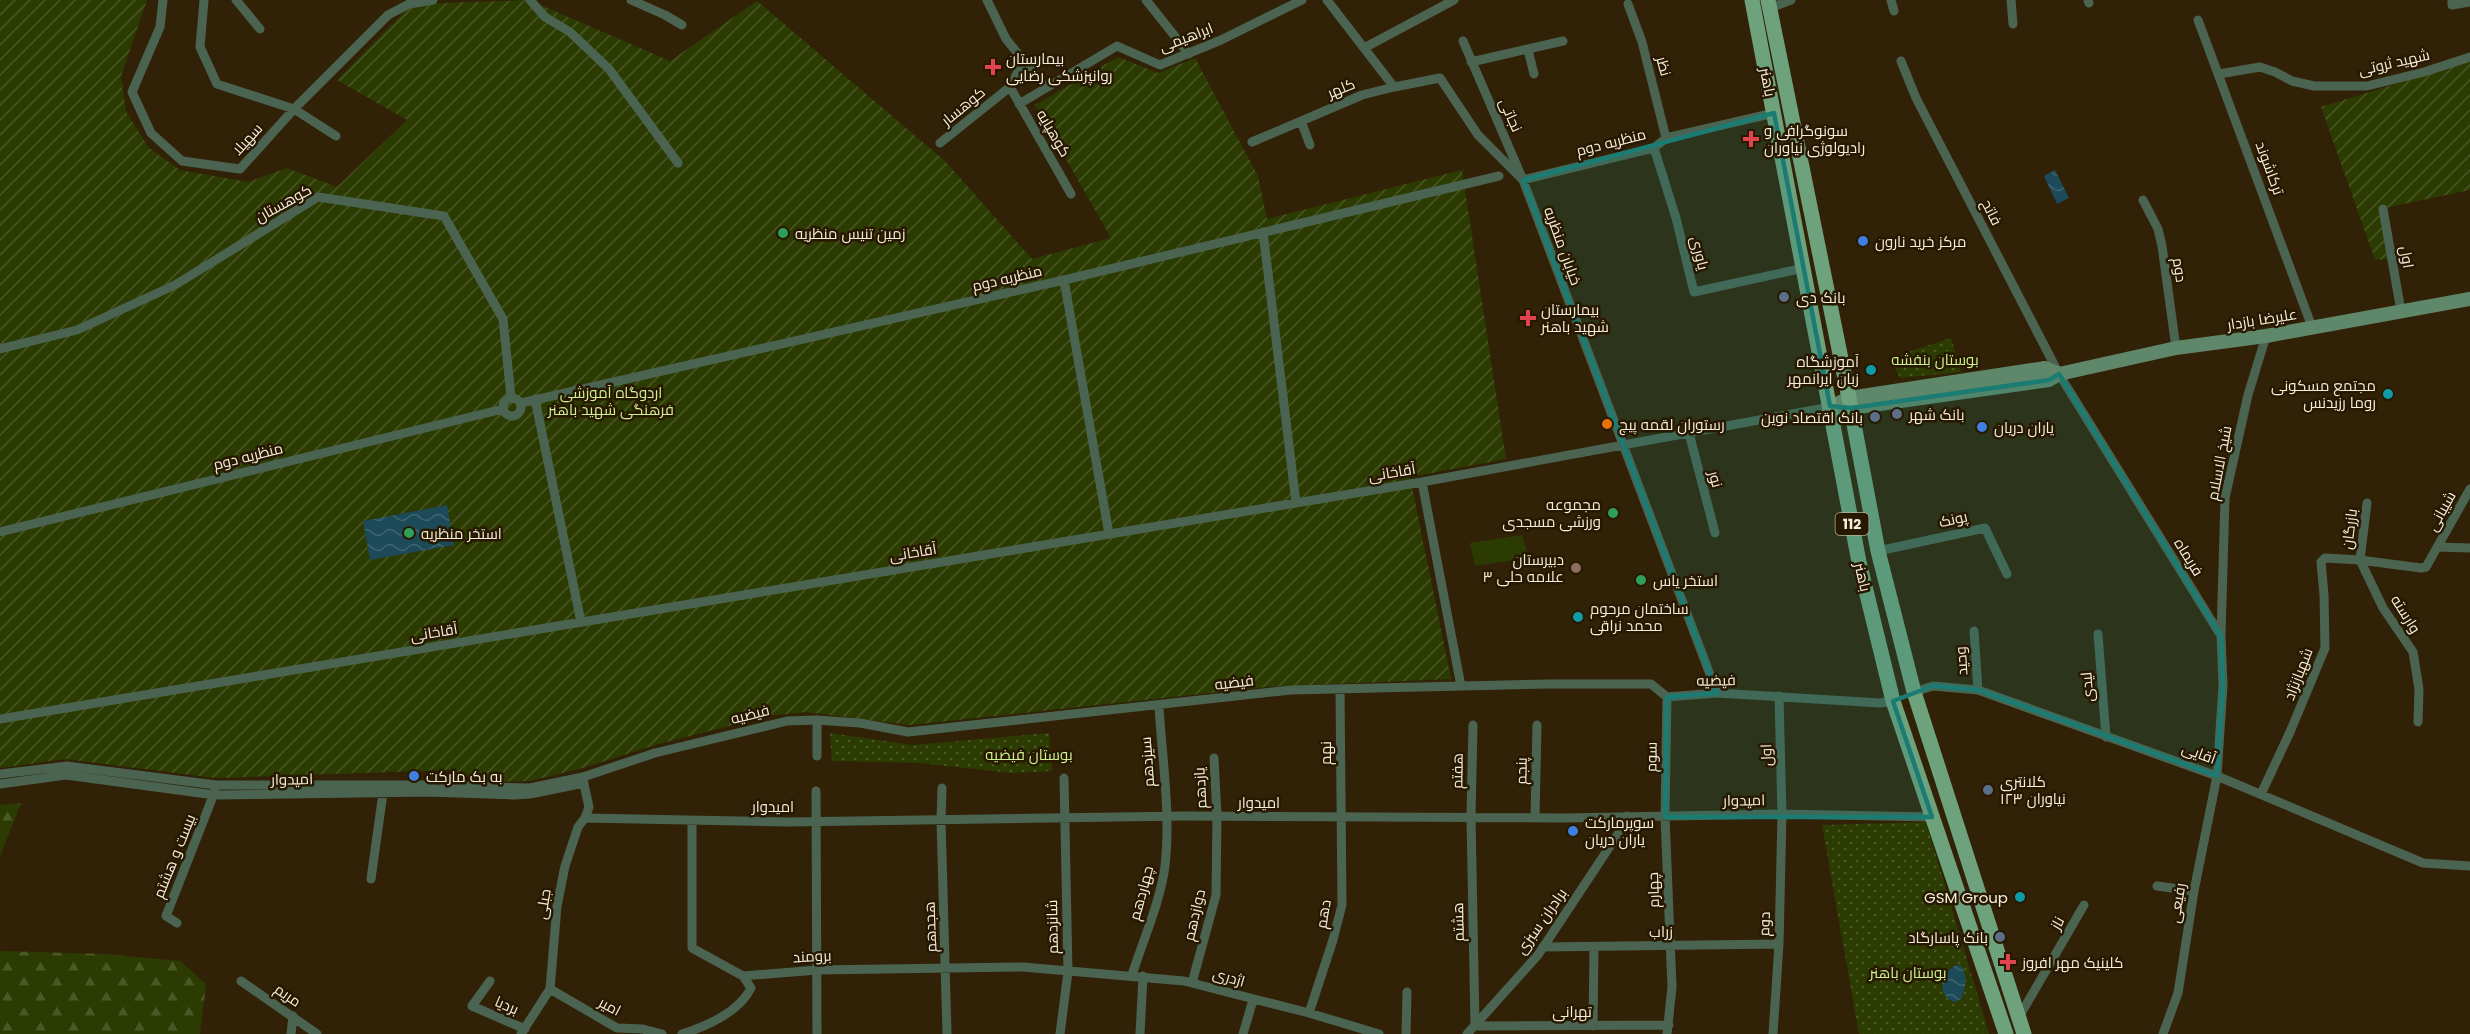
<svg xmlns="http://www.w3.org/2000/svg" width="2470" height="1034" font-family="Poppins,Cairo,sans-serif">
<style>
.grass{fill:#2b3b01}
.forest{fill:url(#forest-firs)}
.park{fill:url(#park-dots)}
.garden{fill:url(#garden-furrows)}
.water{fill:url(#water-waves)}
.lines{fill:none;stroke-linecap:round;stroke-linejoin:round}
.street{stroke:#4b6452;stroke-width:9}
.secondary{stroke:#5f876a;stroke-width:14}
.primary{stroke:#6ea27d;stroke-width:15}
.marked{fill:#1b7c74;fill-opacity:0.2;stroke:#1b7c74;stroke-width:4.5;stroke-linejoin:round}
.health-dot{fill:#e0444e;stroke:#271900;stroke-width:2}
.leisure-dot{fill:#2e9e5b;stroke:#271900;stroke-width:2}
.shop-dot{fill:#3f7fe0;stroke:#271900;stroke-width:2}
.service-dot{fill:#5c6f8a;stroke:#271900;stroke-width:2}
.culture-dot{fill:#0f9aa8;stroke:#271900;stroke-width:2}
.food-dot{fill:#e8710a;stroke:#271900;stroke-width:2}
.education-dot{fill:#8d6e63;stroke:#271900;stroke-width:2}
.labels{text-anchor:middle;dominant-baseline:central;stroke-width:5;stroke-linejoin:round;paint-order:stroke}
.shield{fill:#271900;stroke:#b9ad9b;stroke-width:1.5}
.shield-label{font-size:14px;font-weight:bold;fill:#f7edde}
.street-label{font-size:15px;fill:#f7edde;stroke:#271900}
.poi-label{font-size:15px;fill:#f7edde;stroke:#271900;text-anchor:start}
.park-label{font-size:15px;fill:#cff094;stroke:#271900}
</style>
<defs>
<pattern id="forest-firs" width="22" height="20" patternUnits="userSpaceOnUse" patternTransform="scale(1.5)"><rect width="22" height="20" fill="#2b3b01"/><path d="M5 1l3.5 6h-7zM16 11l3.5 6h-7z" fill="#4a5826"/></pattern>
<pattern id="park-dots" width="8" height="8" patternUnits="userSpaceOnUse" patternTransform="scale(1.5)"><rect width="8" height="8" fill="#2b3b01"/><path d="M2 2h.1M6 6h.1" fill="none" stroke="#4a5826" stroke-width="1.8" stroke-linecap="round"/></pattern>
<pattern id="garden-furrows" width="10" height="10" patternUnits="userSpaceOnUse" patternTransform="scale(1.5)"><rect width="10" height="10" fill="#2b3b01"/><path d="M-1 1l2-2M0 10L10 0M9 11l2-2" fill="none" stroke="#4a5826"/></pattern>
<pattern id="water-waves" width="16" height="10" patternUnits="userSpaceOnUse" patternTransform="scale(1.5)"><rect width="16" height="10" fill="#1c4a59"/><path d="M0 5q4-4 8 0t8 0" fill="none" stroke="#3e6470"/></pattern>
</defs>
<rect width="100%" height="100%" fill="#312207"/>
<path class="grass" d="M1522,535l7,23 -54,8 -5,-23z"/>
<path class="forest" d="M21,803l-21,53v-51z
M0,951l105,3 75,7 26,23 -6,50h-200z"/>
<path class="park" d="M1951,338l10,34 -61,6 -10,-20z
M830,733l83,12 136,-12 3,38 -40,2 -94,-10 -86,-2z
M1926,822l63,212h-130l-37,-209z"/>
<path class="garden" d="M0,0h147l-26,76 5,36 23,36 31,22 68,12 39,-14 50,19 70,-67 -70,-40 75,-76 117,-4 141,61 87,-60 188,160 87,98 79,-21 -76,-133 83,-48 40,16 37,-15 63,118 9,43 195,-49 44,289 -96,18 41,202 -185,8 -356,38 -104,-13 -38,4 -113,29 -72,23 -53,13 -42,1 -39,-12 -233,8 -151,-19 -65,9z
M2470,61v129l-90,19 7,50 -12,1 -54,-153z"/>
<path class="water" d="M2055,170l14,28 -12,6 -13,-28z
M447,505l7,40 -84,15 -7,-39z
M1957,965l4,1c7,11 5,21 0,33l-7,3c-19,-7 -12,-31 3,-37z"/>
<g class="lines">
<path class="street" d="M163,0l-3,27 -28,65 19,41 31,28 58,8 54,-60 94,-94 21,-11 24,-4
M204,0l-4,47 17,37 77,25 42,27
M236,0l24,29
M530,0l15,17 25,15 39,37 69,94
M631,0l34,15 17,10
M987,0l19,39 40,49
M1146,0l43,54
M1327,0l67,87 46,-9 38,57 45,45 194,513
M1891,0l3,11
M2011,0l2,24
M2088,0l1,3
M2452,0v5l18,-3
M1628,4l14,38 24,96
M1770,8l21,-8
M2198,20l114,307
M1463,41l60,139 131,-32 12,-10 108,-25
M1364,48l90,-48
M1528,50l6,24
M1901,61l15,37 143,276 162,262
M1471,62l92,-21
M2219,74l41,-7 15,5 17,9 22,5h53l57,-14 46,-15
M1010,87l61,107
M1019,104l98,-58 43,19 61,-25 81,-40
M1301,121l9,24
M1252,142l110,-47 32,-8
M940,143l70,-56 13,-25
M1654,148l22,70 18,74 110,-24
M2143,200l15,29 4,17 14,102
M2383,209l18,102
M1263,232l33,271
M1064,280l45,254
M0,349l77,-19 98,-45 143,-88 126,19 59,103 8,78
M503 407a9 9 0 1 1 18 0a9 9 0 1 1-18 0Z
M535,399l46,223
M521,403l543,-123 435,-104
M1689,433l26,100
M1422,482l39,204
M0,532l503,-123
M2438,547l32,1
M1878,551l107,-23 22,46
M2360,560l23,48 30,44 6,37 -1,33
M2360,560l7,-57
M1974,631l4,59
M2098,634l8,103
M1914,692l19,-6 45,4 239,86 206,87 47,3
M0,719l1422,-237 408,-75
M817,720v36
M1473,725l-2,92 4,209
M0,774l67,-8 149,19h208l106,3 53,-11 72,-24 132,-32 30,-1 43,3 48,9 383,-42 256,-6h104l16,13 50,-4 163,10 13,-2
M0,784l66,-9 149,20 213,-3 86,3 16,-1 54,-11
M942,788l-1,32 6,214
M816,791l1,243
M2261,794l29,-62 35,-84 -1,-53 -3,-33 4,-4 35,2 61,8 5,-1 44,-78
M585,818l204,4 395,-6 381,2 217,-4 150,3
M1535,818l2,-93
M692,821v127l51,28 74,-6 206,-3 161,14 125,32 70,21
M371,879l12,-86
M2157,886l37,5
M177,923l-11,-7 49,-125
M1543,947l236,-3
M1132,975c11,-35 28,-72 33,-109 6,-52 -3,-108 -6,-160
M241,981l76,53
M490,981l-18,25 53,23
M1192,983l24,-88 1,-79 -3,-58
M550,989l67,39 26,1 19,5
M1309,1013l24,-73 9,-35 -2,-216
M2019,1017l65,-112
M1475,1026l194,-1
M1593,1026l1,-79
M291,1034l2,-18
M521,1034l29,-45 7,-83 8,-40 13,-39 7,-9 4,-11 -6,-27
M682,1034c25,-8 57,-22 69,-46l-8,-12
M1060,1034l8,-62 -4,-194
M1140,1034l3,-58
M1243,1034l10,-34
M1406,1034l1,-42
M1467,1034l71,-79 80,-121 9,-18
M1667,1034l5,-47 -7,-170 2,-120
M1773,1034l6,-90 3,-130 -3,-118
M2163,1034l15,-41 16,-102 23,-115 6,-91 -2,-49 4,-138 23,-103 18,-59"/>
<path class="secondary" d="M1830,407l19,-9 196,-30 14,6 117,-26 90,-12 204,-37
M1840,407l11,1 198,-28 10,-6"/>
<path class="primary" d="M1752,0l107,562 34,139 113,333
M1768,0l81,398 29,153 36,141 110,342"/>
</g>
<path class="marked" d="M1774,113l56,293 21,2 198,-28 10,-6 162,262 2,49 -6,91 -239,-86 -45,-4 -40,15 39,116h-267l2,-120 50,-4 -194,-513z"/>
<g class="health-dot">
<path d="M990 58h6v6h6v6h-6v6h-6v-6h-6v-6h6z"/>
<path d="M1748 130h6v6h6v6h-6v6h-6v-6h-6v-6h6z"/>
<path d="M1525 309h6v6h6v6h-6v6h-6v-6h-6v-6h6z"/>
<path d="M2005 953h6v6h6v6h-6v6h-6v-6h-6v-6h6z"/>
</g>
<g class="leisure-dot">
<circle cx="783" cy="233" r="6"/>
<circle cx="1613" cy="513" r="6"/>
<circle cx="409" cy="533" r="6"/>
<circle cx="1641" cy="580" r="6"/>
</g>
<g class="shop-dot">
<circle cx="1863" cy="241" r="6"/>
<circle cx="1982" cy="427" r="6"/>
<circle cx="414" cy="776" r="6"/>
<circle cx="1573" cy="831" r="6"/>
</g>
<g class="service-dot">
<circle cx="1784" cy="297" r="6"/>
<circle cx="1897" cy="414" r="6"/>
<circle cx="1875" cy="417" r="6"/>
<circle cx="1988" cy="790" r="6"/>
<circle cx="2000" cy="937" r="6"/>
</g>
<g class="culture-dot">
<circle cx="1871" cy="370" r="6"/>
<circle cx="2388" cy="394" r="6"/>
<circle cx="1578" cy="617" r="6"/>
<circle cx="2020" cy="897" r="6"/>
</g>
<circle class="food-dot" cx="1607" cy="424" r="6"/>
<circle class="education-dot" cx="1576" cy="568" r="6"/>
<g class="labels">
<rect class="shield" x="1835.5" y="513" width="33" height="22" rx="4.5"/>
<g class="shield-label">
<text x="1852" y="524">112</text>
</g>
<g class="street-label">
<text transform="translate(1186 37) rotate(-21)">ابراهیمی</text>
<text transform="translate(2394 62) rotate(-13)">شهید ثروتی</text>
<text transform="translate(1664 66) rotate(75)">نظر</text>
<text transform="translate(1768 82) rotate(79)">باهنر</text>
<text transform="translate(1341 88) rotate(-22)">کلهر</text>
<text transform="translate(963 106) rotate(-39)">کوهسار</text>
<text transform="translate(1511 115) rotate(66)">نجاتی</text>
<text transform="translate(1054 133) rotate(60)">کوهپایه</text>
<text transform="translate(247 139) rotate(-48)">سهیلا</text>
<text transform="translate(1611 142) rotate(-14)">منظریه دوم</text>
<text transform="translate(2270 168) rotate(70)">ترکاشوند</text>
<text transform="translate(283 203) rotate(-29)">کوهستان</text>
<text transform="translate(1992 212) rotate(63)">فاتح</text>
<text transform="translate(1563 246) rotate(70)">خیابان منظریه</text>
<text transform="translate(1700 253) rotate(76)">یاوری</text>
<text transform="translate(2407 257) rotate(80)">اول</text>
<text transform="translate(2180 270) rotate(82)">دوم</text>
<text transform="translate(1007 278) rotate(-13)">منظریه دوم</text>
<text transform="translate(2262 319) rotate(-9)">علیرضا بازدار</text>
<text transform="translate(248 456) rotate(-14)">منظریه دوم</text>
<text transform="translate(2219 463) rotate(-79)">شیخ الاسلام</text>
<text transform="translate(1392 472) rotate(-9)">آقاخانی</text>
<text transform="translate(1716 479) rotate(75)">نور</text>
<text transform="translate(2441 511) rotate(-61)">شیبانی</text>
<text transform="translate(1953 519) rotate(-13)">پونک</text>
<text transform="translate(2349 529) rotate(-83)">بازرگان</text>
<text transform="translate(913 552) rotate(-9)">آقاخانی</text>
<text transform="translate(2189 557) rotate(58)">فریماه</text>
<text transform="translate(1863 577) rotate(77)">باهنر</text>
<text transform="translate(2406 614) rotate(58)">وارسته</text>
<text transform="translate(434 632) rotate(-9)">آقاخانی</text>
<text transform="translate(1961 661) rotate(-94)">وحید</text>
<text transform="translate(2298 674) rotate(-69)">شهبازنژاد</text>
<text transform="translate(1716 680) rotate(-1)">فیضیه</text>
<text transform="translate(1234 682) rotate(-7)">فیضیه</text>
<text transform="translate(2087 687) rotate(-95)">لیدی</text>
<text transform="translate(750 714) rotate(-14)">فیضیه</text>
<text transform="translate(1325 753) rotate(-90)">نهم</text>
<text transform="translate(2199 753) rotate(20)">آقایی</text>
<text transform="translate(1766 755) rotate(-92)">اول</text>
<text transform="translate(1651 757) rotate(-89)">سوم</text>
<text transform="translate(1147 762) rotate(-94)">سیزدهم</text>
<text transform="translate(1457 771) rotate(-89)">هفتم</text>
<text transform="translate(1521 771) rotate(-89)">پنجم</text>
<text transform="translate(292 779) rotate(-1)">امیدوار</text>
<text transform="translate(1200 788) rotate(-93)">یازدهم</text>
<text transform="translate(1744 800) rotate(-1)">امیدوار</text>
<text x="1259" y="802">امیدوار</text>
<text x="773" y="806">امیدوار</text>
<text transform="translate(174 856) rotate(-68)">بیست و هشتم</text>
<text transform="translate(1653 890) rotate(-92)">چهارم</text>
<text transform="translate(1141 893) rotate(-75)">چهاردهم</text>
<text transform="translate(2177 903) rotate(-81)">رفیعی</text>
<text transform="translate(543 904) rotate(-81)">جبلی</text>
<text transform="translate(1323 914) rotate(-80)">دهم</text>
<text transform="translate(1194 915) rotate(-77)">دوازدهم</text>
<text transform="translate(1541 921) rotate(-55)">برادران سبزی</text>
<text transform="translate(1458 922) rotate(-91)">هشتم</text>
<text transform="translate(2057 923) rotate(-60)">ناز</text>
<text transform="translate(1764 924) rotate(-88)">دوم</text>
<text transform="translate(930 927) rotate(-92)">هجدهم</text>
<text transform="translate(1052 927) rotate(-91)">شانزدهم</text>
<text x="1661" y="931">زراب</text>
<text transform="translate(812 956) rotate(-3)">برومند</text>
<text transform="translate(1229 977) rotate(16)">اژدری</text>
<text transform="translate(288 995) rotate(35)">مریم</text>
<text transform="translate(507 1005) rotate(23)">بردیا</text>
<text transform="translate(610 1006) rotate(28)">امیر</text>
<text x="1572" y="1011">تهرانی</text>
</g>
<g class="poi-label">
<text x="1006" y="58">بیمارستان<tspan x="1006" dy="17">روانپزشکی رضایی</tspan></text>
<text x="1764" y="130">سونوگرافی و<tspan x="1764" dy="17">رادیولوژی نیاوران</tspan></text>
<text x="795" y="233">زمین تنیس منظریه</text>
<text x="1875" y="241">مرکز خرید نارون</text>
<text x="1796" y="297">بانک دی</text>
<text x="1541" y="309">بیمارستان<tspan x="1541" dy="17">شهید باهنر</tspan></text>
<text x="1859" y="361" text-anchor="end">آموزشگاه<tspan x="1859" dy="17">زبان ایرانمهر</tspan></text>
<text x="2376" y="385" text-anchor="end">مجتمع مسکونی<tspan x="2376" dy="17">روما رزیدنس</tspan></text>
<text x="1909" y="414">بانک شهر</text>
<text x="1863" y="417" text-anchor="end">بانک اقتصاد نوین</text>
<text x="1619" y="424">رستوران لقمه پیچ</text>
<text x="1994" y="427">یاران دریان</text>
<text x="1601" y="504" text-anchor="end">مجموعه<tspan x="1601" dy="17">ورزشی مسجدی</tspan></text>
<text x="421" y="533">استخر منظریه</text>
<text x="1564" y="559" text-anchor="end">دبیرستان<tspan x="1564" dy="17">علامه حلی ۳</tspan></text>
<text x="1653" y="580">استخر یاس</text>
<text x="1590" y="608">ساختمان مرحوم<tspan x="1590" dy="17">محمد نراقی</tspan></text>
<text x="426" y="776">به بک مارکت</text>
<text x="2000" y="781">کلانتری<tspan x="2000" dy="17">۱۲۳ نیاوران</tspan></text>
<text x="1585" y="822">سوپرمارکت<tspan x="1585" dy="17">یاران دریان</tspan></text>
<text x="2008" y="897" text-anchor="end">GSM Group</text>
<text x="1988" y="937" text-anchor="end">بانک پاسارگاد</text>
<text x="2022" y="962">کلینیک مهر افروز</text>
</g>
<g class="park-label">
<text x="1935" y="359">بوستان بنفشه</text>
<text x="611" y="392">اردوگاه آموزشی<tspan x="611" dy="17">فرهنگی شهید باهنر</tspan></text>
<text x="1029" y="754">بوستان فیضیه</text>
<text x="1908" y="972">بوستان باهنر</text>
</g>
</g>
</svg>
